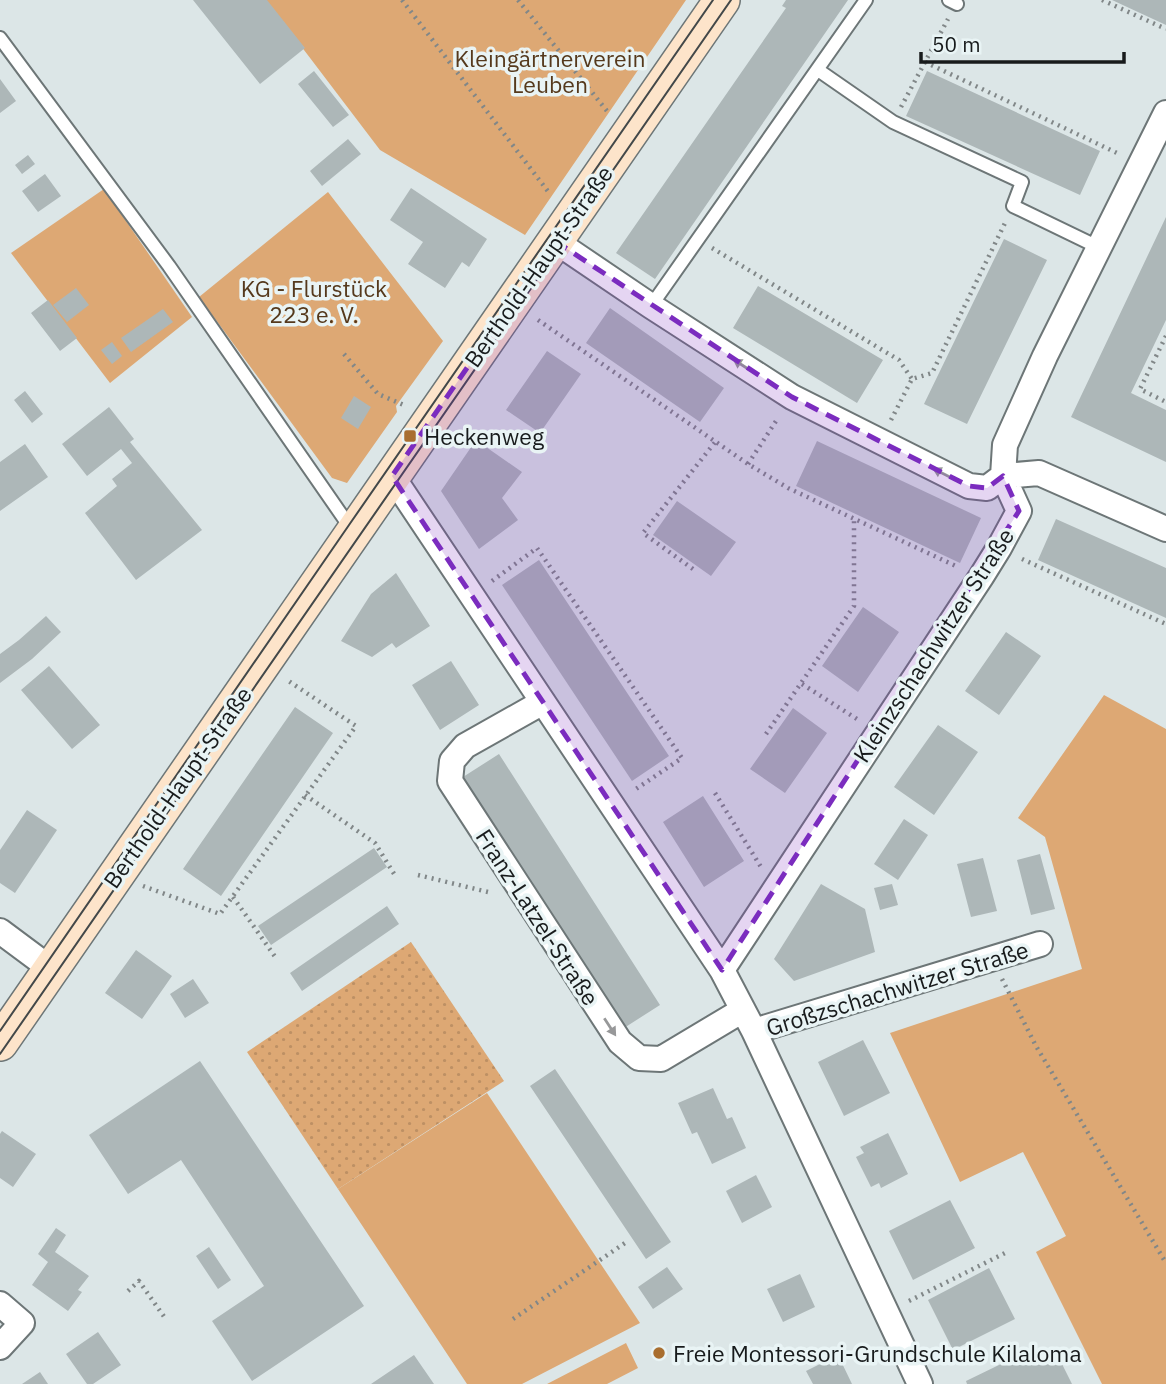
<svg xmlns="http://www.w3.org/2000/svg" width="1166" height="1384" font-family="'IBM Plex Sans',sans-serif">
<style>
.grass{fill:url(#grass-dots)}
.garden{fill:#dda874}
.building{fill:#adb7b8}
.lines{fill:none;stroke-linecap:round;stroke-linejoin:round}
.lane-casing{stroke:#6d7677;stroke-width:16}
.street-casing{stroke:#6d7677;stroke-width:28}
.secondary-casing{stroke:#6d7677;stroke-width:38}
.path{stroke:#818788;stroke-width:4.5;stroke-dasharray:2 5;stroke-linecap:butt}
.lane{stroke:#fff;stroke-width:12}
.street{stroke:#fff;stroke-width:24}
.secondary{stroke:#fde4ca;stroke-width:35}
.tram{stroke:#434849;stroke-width:2}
.oneway{fill:#979899}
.marked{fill:#7b2cbf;fill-opacity:0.2;stroke:#7b2cbf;stroke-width:5;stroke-dasharray:14 9;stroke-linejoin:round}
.poi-dot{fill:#a96e2f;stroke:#e9f4f5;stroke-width:2.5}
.labels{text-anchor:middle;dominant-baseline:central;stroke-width:7;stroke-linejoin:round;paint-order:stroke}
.park-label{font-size:23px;fill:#55391c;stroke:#e9f4f5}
.street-label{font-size:23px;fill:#181b1c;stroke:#e9f4f5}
.poi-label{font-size:23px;fill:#181b1c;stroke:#e9f4f5;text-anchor:start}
</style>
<defs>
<pattern id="grass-dots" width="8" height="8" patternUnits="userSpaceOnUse" patternTransform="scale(1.75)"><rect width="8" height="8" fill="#dda874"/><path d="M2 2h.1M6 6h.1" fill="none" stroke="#bd9064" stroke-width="1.8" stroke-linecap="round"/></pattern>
</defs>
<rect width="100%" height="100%" fill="#dce6e7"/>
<path class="grass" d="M411,942l93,139 -166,108 -91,-137z"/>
<path class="garden" d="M266,0h420l-161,235 -145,-85z
M104,189l88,128 -82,66 -99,-130z
M328,192l115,149 -47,65 1,6 -50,71 -15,-5 -133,-181z
M1104,695l62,34v655h-64l-66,-132 30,-16 -43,-84 -63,30 -70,-149 192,-64 -37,-132 -27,-19z
M487,1093l153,230 -118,61h-55l-129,-195z
M626,1343l12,25 -31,16h-60z"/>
<path class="building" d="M193,0h74l38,48 -45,36z
M786,0h62l-193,279 -39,-26 170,-245 -4,-2z
M1112,0h54v25z
M314,71l35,44 -16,12 -35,-43z
M927,71l173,80 -20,44 -174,-79z
M0,79l16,22 -16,12z
M348,139l13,15 -39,32 -12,-15z
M28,155l7,9 -13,10 -7,-9z
M45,174l16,22 -23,16 -16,-21z
M411,188l76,51 -18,28 -7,-5 -17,26 -37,-24 15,-22 -33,-22z
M1166,217v103l-35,73 35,17v52l-95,-45z
M1004,239l43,21 -80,164 -43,-20z
M758,286l125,74 -26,43 -124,-75z
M76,288l13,17 -22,17 -14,-17z
M48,300l29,38 -17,13 -29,-38z
M610,308l114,80 -24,34 -114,-79z
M163,309l10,13 -42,30 -10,-14z
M112,342l10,14 -10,8 -11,-14z
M547,351l34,23 -41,59 -34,-23z
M25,391l18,23 -11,9 -18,-23z
M354,396l17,11 -13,22 -17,-11z
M109,407l25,32 -4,3 72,88 -66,50 -51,-67 32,-27 -5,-7 20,-16 -11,-14 -34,27 -25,-32z
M476,440l46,32 -20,26 16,22 -39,29 -38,-58z
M817,441l164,77 -21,45 -164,-77z
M25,444l23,33 -48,34v-49z
M677,501l59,41 -25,34 -58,-41z
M1056,519l110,49v50l-128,-58z
M539,560l130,196 -37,25 -130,-196z
M396,573l34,53 -34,22 -4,-5 -20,14 -31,-16 30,-47z
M863,607l36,25 -41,60 -36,-26z
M46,616l15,16 -29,27 -32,24v-29l19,-14z
M1006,632l35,24 -42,59 -34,-24z
M451,661l28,44 -39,25 -28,-45z
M49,666l51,59 -28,24 -51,-59z
M295,707l38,26 -112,163 -38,-27z
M793,708l34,25 -42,60 -35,-24z
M938,725l40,27 -44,63 -40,-28z
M499,754l161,251 -36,23 -161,-251z
M703,796l41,65 -40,26 -41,-65z
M27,810l30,20 -42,63 -15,-10v-33z
M904,819l24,16 -30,45 -24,-16z
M374,848l13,19 -116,78 -13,-19z
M1040,854l15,55 -24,6 -14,-55z
M983,858l14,53 -26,6 -14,-53z
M821,884l44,25 10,43 -81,29 -20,-22z
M892,884l6,21 -18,5 -6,-22z
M387,906l12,18 -97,67 -12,-18z
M136,950l36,26 -30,43 -37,-26z
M193,979l16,24 -24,15 -15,-24z
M863,1040l27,53 -46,23 -26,-54z
M200,1061l164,245 -112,75 -40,-60 52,-35 -83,-126 -53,34 -39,-59z
M555,1069l116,173 -25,17 -116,-173z
M713,1088l14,31 5,-2 14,31 -34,16 -15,-32 -5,2 -14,-31z
M2,1131l34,23 -23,33 -13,-9v-44z
M888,1133l20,41 -27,14 -2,-5 -8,4 -15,-30 8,-4 -4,-6z
M756,1175l16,32 -30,16 -16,-32z
M950,1200l25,48 -62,32 -24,-49z
M56,1228l10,7 -11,17 34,24 -11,14 4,2 -14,19 -36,-26 16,-23 -10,-8z
M209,1247l22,33 -13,9 -22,-33z
M667,1267l16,22 -30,20 -15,-22z
M989,1268l26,51 -62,31 -25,-50z
M800,1274l15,33 -32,15 -16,-33z
M98,1332l23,33 -28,19h-6l-21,-30z
M1055,1350l17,34h-105l-1,-3 60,-29 5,9z
M414,1355l20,29h-63z
M838,1355l14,29h-39l-7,-13z
M40,1372l8,12h-26z"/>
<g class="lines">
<g class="lane-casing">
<path id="lane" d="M949,0l8,4
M0,38l169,228 183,264
M818,70l75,52 129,60 -9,24 87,42
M651,306l215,-306"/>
</g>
<g class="street-casing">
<path id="street" d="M555,241l96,65 141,91 177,89 18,2 16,-12 36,-3 127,56
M392,476l330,494 32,61 166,353
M543,702l-78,44 -13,15 -2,20 170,261 19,16 22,1 82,-49
M0,931l51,38
M722,970l259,-393 18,-29 20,-37 -16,-35 2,-31 40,-89 121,-243
M754,1031l286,-87
M0,1304l22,19 -22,24"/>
</g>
<g class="secondary-casing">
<path id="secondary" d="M0,1043l722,-1043"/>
</g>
<path class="path" d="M402,0l148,194
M518,0l89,111
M1102,0l64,29
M925,62l192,91
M901,107l47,-88
M712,248l187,112 13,19
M538,320l210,144 40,24 170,79
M1166,336l-26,53 26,13
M344,354l34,40 28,12
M891,420l21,-41 20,-6 73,-150
M748,464l30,-46
M1022,559l144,65
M693,569l-50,-36 73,-92
M492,581l45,-33 145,210 -49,33
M802,684l55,35
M766,734l88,-128v-87
M715,793l46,74
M305,795l70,48 21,34
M418,875l70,17 3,-2
M143,886l77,28 136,-188 -69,-46
M233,897l43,61
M1002,979l34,67 130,217
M128,1291l11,-10 26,37
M909,1301l98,-49
M513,1319l112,-76"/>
<use href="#lane" class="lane"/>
<use href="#street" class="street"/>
<use href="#secondary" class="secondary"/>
<path class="tram" d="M0,1031l349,-506 364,-525
M0,1054l731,-1054"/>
</g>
<defs><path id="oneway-solid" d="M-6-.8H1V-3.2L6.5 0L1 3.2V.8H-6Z" transform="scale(1.75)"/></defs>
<g class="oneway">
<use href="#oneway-solid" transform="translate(742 365) rotate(-147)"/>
<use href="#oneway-solid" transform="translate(942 473) rotate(-153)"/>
<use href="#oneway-solid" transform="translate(610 1027) rotate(57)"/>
</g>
<path class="marked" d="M555,241l237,156 177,89 18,2 16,-12 16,35 -297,459 -330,-494z"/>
<g class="poi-dot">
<rect x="403" y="429" width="14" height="14" rx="3.5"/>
<circle cx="659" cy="1353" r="7"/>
</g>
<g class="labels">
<g class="park-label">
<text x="550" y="58">Kleingärtnerverein<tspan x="550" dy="26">Leuben</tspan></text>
<text x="314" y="288">KG - Flurstück<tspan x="314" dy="26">223 e. V.</tspan></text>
</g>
<g class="street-label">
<text transform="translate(538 266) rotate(-55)">Berthold-Haupt-Straße</text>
<text transform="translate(933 645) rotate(-57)">Kleinzschachwitzer Straße</text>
<text transform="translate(177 787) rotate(-55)">Berthold-Haupt-Straße</text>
<text transform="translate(538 917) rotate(57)">Franz-Latzel-Straße</text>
<text transform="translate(897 988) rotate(-17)">Großzschachwitzer Straße</text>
</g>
<g class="poi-label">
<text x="424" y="436">Heckenweg</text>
<text x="673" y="1353">Freie Montessori-Grundschule Kilaloma</text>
</g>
</g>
<path d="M921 52v10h203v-10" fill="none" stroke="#181b1c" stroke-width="3.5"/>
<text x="932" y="52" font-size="21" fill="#181b1c" stroke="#e9f4f5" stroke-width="5" paint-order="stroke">50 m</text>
</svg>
